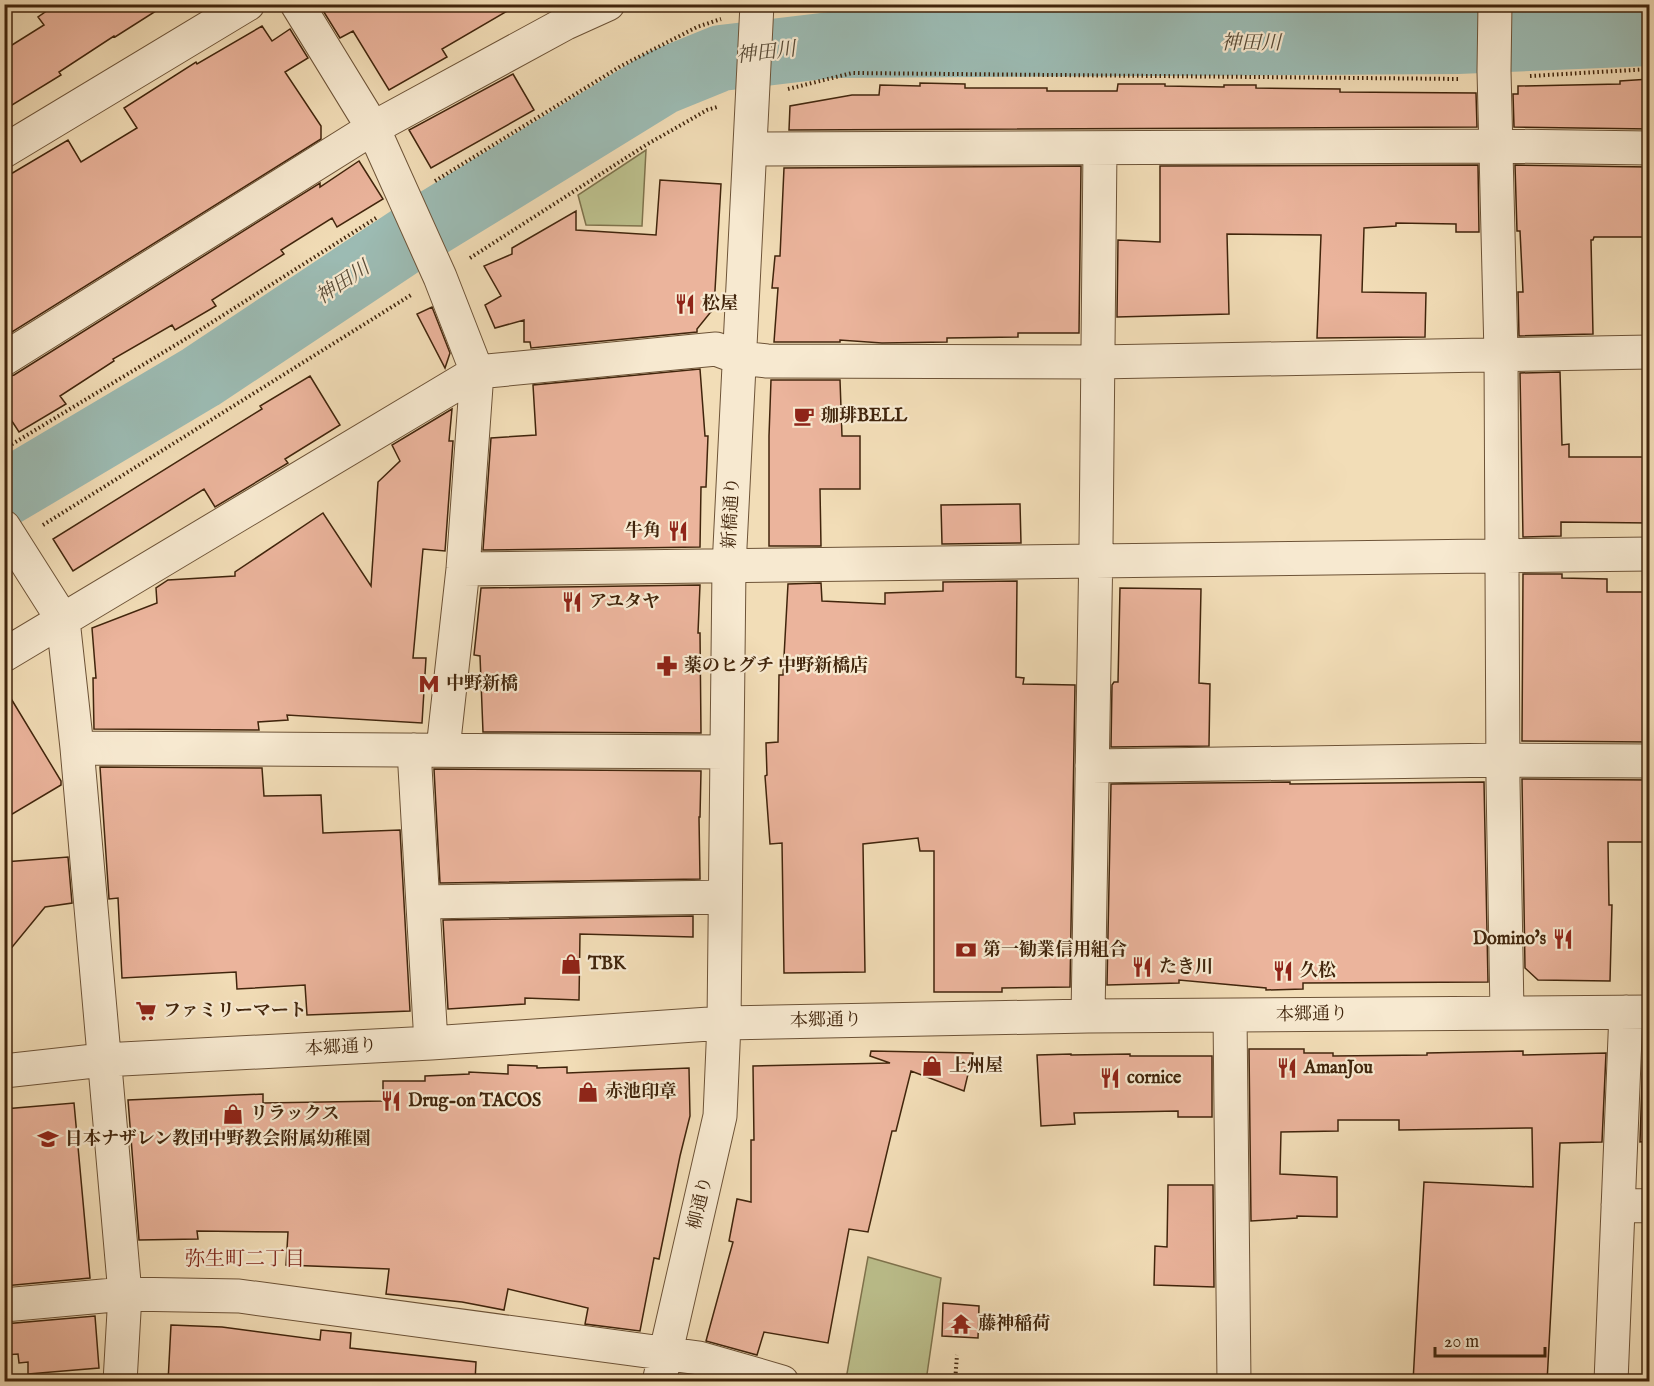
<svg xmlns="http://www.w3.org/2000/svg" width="1654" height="1386" font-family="'IM FELL English','Noto Serif JP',serif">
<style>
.green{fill:#bcc08d;stroke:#7e724c;stroke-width:1.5}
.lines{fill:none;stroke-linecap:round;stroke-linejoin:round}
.river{stroke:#9cbbb3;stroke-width:66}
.building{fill:#ebb49c;stroke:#41250c;stroke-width:1.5}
.minor-casing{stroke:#6d5337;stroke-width:35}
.path{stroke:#41250c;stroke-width:4;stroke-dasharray:1.5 3;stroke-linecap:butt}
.minor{stroke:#f7e9d0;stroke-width:33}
.labels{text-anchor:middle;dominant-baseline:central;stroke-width:4.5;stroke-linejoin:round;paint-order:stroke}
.poi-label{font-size:18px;font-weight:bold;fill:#41250c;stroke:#f7e9d0;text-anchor:start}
.street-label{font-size:18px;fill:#41250c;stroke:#f7e9d0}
.water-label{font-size:20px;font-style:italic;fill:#584a36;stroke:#f7e9d0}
.neighbourhood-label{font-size:20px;fill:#7a1f14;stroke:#f7e9d0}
</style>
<rect width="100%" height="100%" fill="#f2ddb7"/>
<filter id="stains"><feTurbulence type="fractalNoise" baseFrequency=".00333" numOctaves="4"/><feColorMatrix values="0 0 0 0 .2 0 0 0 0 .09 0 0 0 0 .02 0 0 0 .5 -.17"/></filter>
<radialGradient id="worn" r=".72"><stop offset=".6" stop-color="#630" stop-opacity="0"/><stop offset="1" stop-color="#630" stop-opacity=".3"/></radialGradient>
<path class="green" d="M646,150l-4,76 -56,-1 -8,-30z
M868,1257l73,21 -15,103 -71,1 -9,-3z"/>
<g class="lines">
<path class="river" d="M4,494l197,-117 230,-153 231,-142 59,-24 110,-13 626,-4 193,-8"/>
</g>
<path class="building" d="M57,4h110l-52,33 -1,-1 -55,36 2,3 -57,35v-60l40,-25 -6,-8z
M330,4h189l-77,45 5,8 -58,33 -36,-59 -13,7 -18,-29z
M262,26l10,15 18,-12 18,29 -23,14 36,54v13l-317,198v-159l64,-38 13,22 56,-34 -13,-20 72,-46 1,2z
M513,74l21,36 -103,58 -22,-38z
M1650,79v50l-136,-2 -1,-33h5v-8l102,-2v-3z
M920,83l45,1v4h82v3h70l1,-7h47v2l59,1v-2h32v3l84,1v3l136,1 1,34 -688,3 1,-24 62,-11h27l1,-10 40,1z
M359,161l24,38 -46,28 -5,-9 -51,32 3,4 -72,46 4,6 -41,24 -3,-5 -59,34 1,2 -54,35 6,8 -47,28 -15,-23v-31l10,-3 306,-192v4z
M1478,165l1,67h-23v-8l-60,-1v3l-32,2 -2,64 64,1 -1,44 -108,1 4,-103 -94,-1 2,80 -112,3 1,-77 42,2v-76z
M1515,165l135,2v70h-56l-1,3h-2l2,94 -74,2 -1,-44h5l-3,-61h-3z
M1081,166l-2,167h-61v4l-71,1v4l-65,1 -42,-3v2h-66l4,-54h-6l3,-32h5l4,-88z
M660,180l61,4 -7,124 -17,21v3l-166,16 -1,-6h-6v-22l-29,8 -10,-23 16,-9 -17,-30 28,-12v-6l64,-37v19l80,5z
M432,307l18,46 -5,15 -28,-54z
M700,369l5,67h3l-2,51h-5l-1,60 -217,3 8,-112 45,-3 -3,-50z
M1560,372l2,73 7,-1v13h81v66l-89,-1v14l-38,1 -3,-164z
M310,376l30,49 -55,34 3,4 -73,44 -11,-18 -131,82 -20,-32 209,-130 -2,-3z
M771,380h69l2,56h18v53h-40l1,57h-52v-110z
M452,409l-3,32h4l-8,110 -22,-2 -10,109h13l-4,65 -135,-8 1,5 -30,2 1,8 -165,-1 -1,-51h3l-4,-50 65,-25 -1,-15 12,-8 67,-4v-4l88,-59 48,73 7,-104 22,-21 -8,-16z
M1020,504l1,39 -79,1 -1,-39z
M1523,574h39v4l45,1v13h43v150l-128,-1z
M1017,581l-1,96 8,1 -1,6 52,1 -5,302 -68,1v4h-68v-141h-14l-2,-13 -55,6 2,128 -81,1 -2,-130 -12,1 -5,-68 2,-1 -1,-32 12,-1 1,-67h4l5,-91 33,-1 1,18 63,3v-11l58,-2v-9z
M700,585l-2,48h2l1,100 -218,-1 -3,-76 -6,-1 7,-67z
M1120,588l81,1 -2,94 11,1 -1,62 -98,1 1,-62 2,-3h4z
M4,687l57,94v4l-57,34z
M100,767l162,1 2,28 57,-1 2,38 77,-3 10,181 -103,4 -2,-30 -68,4 -1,-17 -114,6 -4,-80 -9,1z
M434,769l267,2 -1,46h-1l1,62 -260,4z
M1522,779l128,1v62h-42l1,63h3l-2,76 -72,-1 -13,-12z
M1290,782v2l194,-2 4,200 -185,1v6l-37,1v-2l-87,-8v3l-72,2 4,-201z
M68,857l4,46 -27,4 -41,50v-95z
M693,916v21l-113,-3 -1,66 -54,-2v6l-77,5 -5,-89z
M1249,1049h55v4h29v3l94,-1v-2l96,-2v4l83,-2 -4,89 -42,1 -13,239h-134l11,-200 109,5 -1,-59 -133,2v-10h-61v11l-57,1 -1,42 57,3v40l-40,-1v2l-46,3z
M871,1051l102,2 -9,38 -53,-20 -15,60h-4l-24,101 -19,-3 -21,114 -64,-11 -7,23 -51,-14 27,-99 -4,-1 8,-42 14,3v-62h3l-1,-74 137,-3 -20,-7z
M1643,1052h7v89l-10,1z
M1071,1054v1l59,-1v2h82v61h-34v-6l-104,2 1,11 -34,2 -4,-71z
M508,1065l29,1v2l30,-1v6l122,-5 1,48 -10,40 -21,103 -5,-1 -14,73 -55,-7 3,-16 -80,-19 -4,21 -42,-8 -76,-8 3,-25 -103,-4 2,-33 -91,-1 1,8 -59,1 -11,-140 135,-6v9l120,-2v-20h42v-5l44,-2v-2l39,2z
M74,1103l16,175 -86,8v-177z
M1168,1185h45l1,102 -60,-2 1,-39 12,1z
M943,1303l36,3 -1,32 -36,-2z
M95,1316l4,52 -71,6v-12l-9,1 -1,-9 -14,1v-31z
M171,1325l51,2 98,13 1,-10 30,3 -1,15 126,14 -1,20h-307z"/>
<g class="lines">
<g class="minor-casing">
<path id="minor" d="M297,4l76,124 67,149 37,95 -14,197 -20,180
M1495,4l-1,67 7,283 2,428 4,231
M751,149l746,-3 153,2
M4,151l244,-147
M4,359l369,-231 193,-105 42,-19
M4,527l59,93 14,128 48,546 -5,88
M463,569l1187,-15
M4,655l473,-283 239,-23 24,9 27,3 331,1 552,-10
M77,748l649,4
M414,750l17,293
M1092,766l411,-6 147,1
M424,902l300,-5
M1088,1016l8,-471 4,-397
M1230,1016l4,366
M4,1071l99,-11 328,-17 293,-20 364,-7 562,-4
M1618,1205l32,1
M4,1305l121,-11 114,2 460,62 83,24
M659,1382l61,-266 4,-93 5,-456 28,-563
M1611,1382l15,-370"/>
</g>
<path class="path" d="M1530,76l120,-7
M788,89l64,-16 608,6
M435,181l186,-115 76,-39 24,-8
M470,258l176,-113 61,-35 10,-3
M4,449l188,-114 184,-117
M43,525l368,-230
M955,1382l2,-27"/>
<use href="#minor" class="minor"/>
</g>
<defs>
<g id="restaurant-bare" transform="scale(1.62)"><path d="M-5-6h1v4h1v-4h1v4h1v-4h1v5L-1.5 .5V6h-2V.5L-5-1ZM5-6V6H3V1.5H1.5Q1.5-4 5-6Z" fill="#8f2418" stroke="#f7e9d0" stroke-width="2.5" paint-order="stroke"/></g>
<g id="cafe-bare" transform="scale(1.62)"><path d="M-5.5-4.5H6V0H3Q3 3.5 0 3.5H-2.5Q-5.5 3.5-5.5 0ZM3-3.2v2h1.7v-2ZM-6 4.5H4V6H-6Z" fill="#8f2418" stroke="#f7e9d0" stroke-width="2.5" paint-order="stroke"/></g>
<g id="pharmacy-bare" transform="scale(1.62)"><path d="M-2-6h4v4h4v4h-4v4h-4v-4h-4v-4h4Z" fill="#8f2418" stroke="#f7e9d0" stroke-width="2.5" paint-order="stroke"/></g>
<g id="metro-bare" transform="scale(1.62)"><path d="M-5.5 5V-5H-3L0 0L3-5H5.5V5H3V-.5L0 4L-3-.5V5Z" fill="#8f2418" stroke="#f7e9d0" stroke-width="2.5" paint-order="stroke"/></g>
<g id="bank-bare" transform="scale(1.62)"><path d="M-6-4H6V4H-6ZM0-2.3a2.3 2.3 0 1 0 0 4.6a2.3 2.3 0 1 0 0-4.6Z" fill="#8f2418" stroke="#f7e9d0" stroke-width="2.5" paint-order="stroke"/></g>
<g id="shop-bare" transform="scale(1.62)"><path d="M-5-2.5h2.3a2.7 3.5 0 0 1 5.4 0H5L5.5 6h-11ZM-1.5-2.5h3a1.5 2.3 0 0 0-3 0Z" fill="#8f2418" stroke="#f7e9d0" stroke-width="2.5" paint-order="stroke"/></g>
<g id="supermarket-bare" transform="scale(1.62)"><path d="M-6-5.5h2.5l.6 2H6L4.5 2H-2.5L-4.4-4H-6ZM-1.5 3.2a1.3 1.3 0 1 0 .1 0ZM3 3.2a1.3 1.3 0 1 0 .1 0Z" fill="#8f2418" stroke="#f7e9d0" stroke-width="2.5" paint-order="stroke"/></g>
<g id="school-bare" transform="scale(1.62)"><path d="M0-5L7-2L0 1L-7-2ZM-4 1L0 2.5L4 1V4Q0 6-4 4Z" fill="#8f2418" stroke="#f7e9d0" stroke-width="2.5" paint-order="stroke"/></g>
<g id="temple-bare" transform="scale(1.62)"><path d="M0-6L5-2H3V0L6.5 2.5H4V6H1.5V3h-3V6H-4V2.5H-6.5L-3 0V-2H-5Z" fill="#8f2418" stroke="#f7e9d0" stroke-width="2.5" paint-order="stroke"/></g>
</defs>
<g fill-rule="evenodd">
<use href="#restaurant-bare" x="685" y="304"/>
<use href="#cafe-bare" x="804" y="416"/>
<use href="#restaurant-bare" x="678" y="531"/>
<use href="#restaurant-bare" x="572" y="602"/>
<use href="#pharmacy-bare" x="667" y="666"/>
<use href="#metro-bare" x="429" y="684"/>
<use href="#restaurant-bare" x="1563" y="939"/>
<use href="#bank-bare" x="966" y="950"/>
<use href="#shop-bare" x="571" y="964"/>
<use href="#restaurant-bare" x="1142" y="967"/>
<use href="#restaurant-bare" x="1283" y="971"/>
<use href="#supermarket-bare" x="146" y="1011"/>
<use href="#shop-bare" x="932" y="1066"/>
<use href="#restaurant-bare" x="1287" y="1068"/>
<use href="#restaurant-bare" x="1110" y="1078"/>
<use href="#shop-bare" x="588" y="1092"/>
<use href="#restaurant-bare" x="391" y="1101"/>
<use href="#shop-bare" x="233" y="1114"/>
<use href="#school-bare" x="48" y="1139"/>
<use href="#temple-bare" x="961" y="1324"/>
</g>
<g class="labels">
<g class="poi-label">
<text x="702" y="304">松屋</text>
<text x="821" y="416">珈琲BELL</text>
<text x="661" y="531" text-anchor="end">牛角</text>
<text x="589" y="602">アユタヤ</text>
<text x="684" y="666">薬のヒグチ 中野新橋店</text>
<text x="446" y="684">中野新橋</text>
<text x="1546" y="939" text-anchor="end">Domino's</text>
<text x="983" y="950">第一勧業信用組合</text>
<text x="588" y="964">TBK</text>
<text x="1159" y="967">たき川</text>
<text x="1300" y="971">久松</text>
<text x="163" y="1011">ファミリーマート</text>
<text x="949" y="1066">上州屋</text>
<text x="1304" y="1068">AmanJou</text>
<text x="1127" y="1078">cornice</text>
<text x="605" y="1092">赤池印章</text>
<text x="408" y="1101">Drug-on TACOS</text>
<text x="250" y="1114">リラックス</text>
<text x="65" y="1139">日本ナザレン教団中野教会附属幼稚園</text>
<text x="978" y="1324">藤神稲荷</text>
</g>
<g class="street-label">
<text transform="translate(732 513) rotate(-87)">新橋通り</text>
<text transform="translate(1312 1015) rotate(-1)">本郷通り</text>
<text transform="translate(826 1021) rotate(-1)">本郷通り</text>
<text transform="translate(341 1048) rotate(-3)">本郷通り</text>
<text transform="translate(701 1203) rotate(-77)">柳通り</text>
</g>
<g class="water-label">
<text x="1251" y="43">神田川</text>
<text transform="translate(766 53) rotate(-7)">神田川</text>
<text transform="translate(343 283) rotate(-34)">神田川</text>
</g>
<g class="neighbourhood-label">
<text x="245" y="1259">弥生町二丁目</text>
</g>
</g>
<rect width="1654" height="1386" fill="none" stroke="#f2ddb7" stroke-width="24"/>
<rect x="6" y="6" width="1642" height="1374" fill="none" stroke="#41250c" stroke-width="3"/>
<rect x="12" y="12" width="1630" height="1362" fill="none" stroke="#41250c" stroke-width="1.5"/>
<path d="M1435 1347v9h110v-9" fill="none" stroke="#41250c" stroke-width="3"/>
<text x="1444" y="1347" font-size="18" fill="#41250c" stroke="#f7e9d0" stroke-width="4.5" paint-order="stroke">20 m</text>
<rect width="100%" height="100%" filter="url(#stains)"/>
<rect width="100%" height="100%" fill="url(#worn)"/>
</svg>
